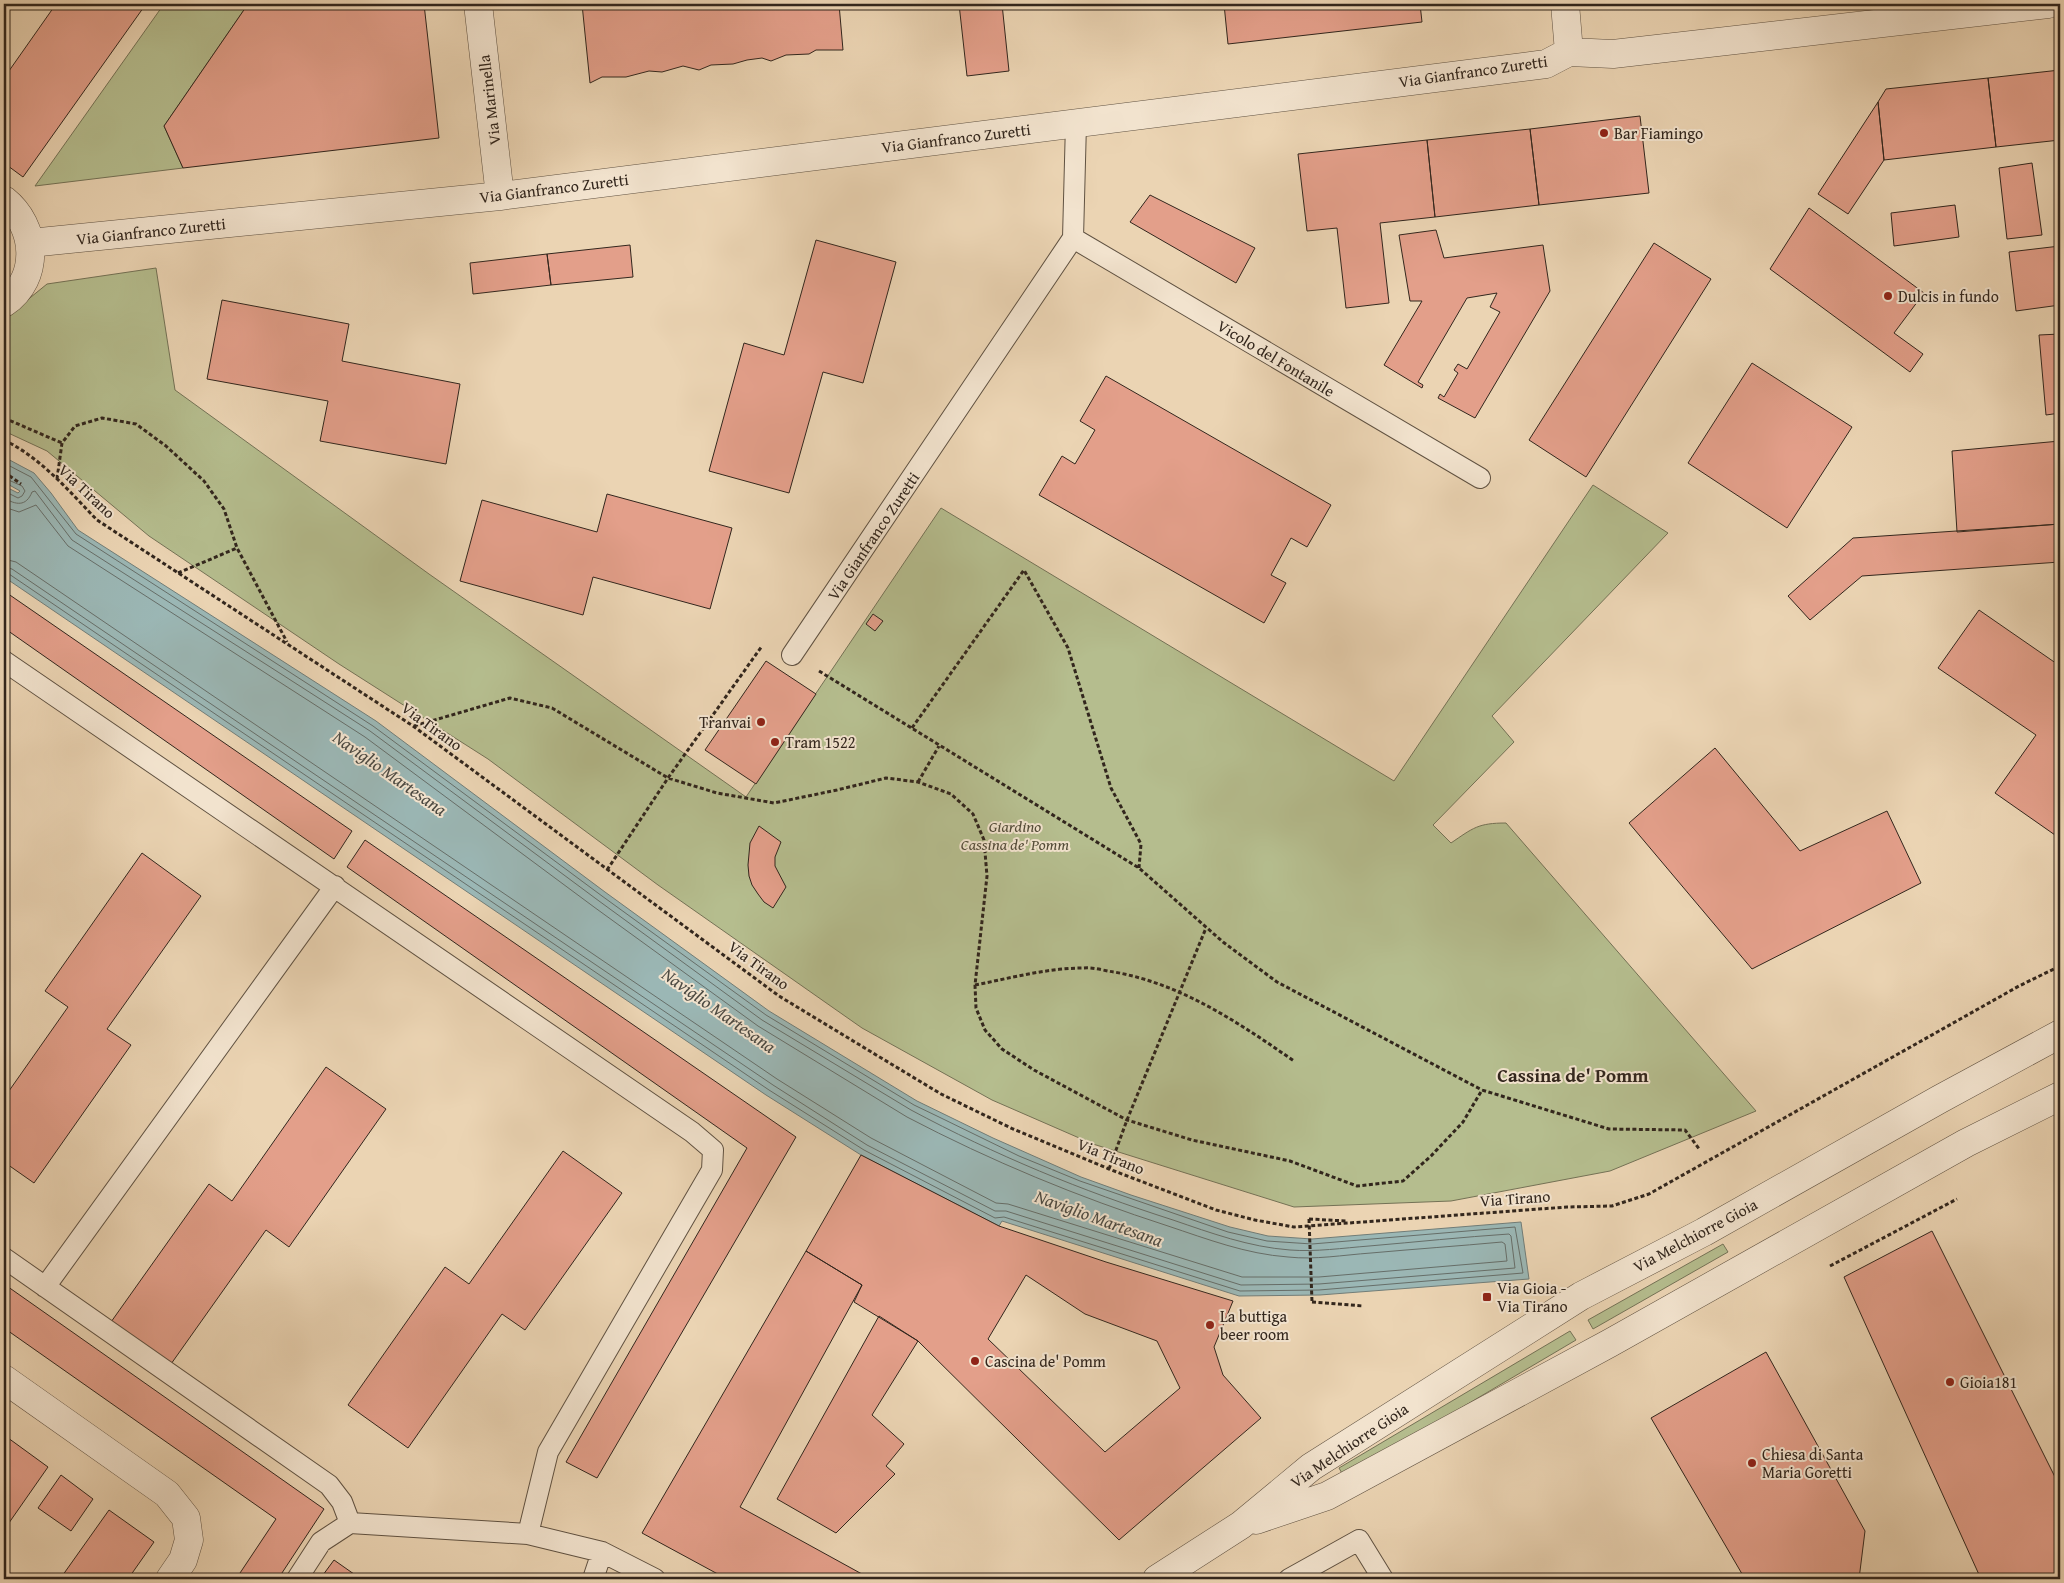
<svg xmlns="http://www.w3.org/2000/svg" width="2064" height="1583" font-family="'Gentium Book Plus',serif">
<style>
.green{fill:#b5bd8e;stroke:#747256}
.water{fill:#9bb7b5;stroke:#717d78}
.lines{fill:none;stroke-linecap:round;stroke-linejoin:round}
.shore{stroke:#666e69;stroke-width:1}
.building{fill:#e39f8a;stroke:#32261d;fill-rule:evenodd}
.service-casing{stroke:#605242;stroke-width:22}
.minor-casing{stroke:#605242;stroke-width:29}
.tertiary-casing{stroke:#605242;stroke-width:29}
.path{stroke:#32261d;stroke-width:3;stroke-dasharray:4 2.5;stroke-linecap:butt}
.service{stroke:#f2e3ce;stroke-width:20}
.minor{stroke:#f2e3ce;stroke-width:28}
.tertiary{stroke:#f2e3ce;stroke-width:28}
.path-bridge{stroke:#32261d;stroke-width:3;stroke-dasharray:4 2.5;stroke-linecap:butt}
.poi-dot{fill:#8f2418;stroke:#f2e3ce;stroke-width:2}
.labels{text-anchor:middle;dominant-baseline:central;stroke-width:4;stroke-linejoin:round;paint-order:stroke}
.street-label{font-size:16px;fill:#32261d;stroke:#f2e3ce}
.poi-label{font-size:16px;fill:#32261d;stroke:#f2e3ce;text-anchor:start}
.park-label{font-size:16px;font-style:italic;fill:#534c39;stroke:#f2e3ce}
.water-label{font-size:18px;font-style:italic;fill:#4c4a43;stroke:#f2e3ce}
.quarter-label{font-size:19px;font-weight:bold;fill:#32261d;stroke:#f2e3ce}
</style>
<rect width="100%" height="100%" fill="#ebd4b3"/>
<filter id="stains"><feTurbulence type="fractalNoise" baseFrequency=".004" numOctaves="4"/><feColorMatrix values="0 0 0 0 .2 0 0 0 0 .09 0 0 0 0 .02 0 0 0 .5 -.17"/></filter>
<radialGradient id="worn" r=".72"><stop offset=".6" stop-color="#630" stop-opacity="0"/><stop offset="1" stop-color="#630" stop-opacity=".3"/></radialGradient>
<path class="green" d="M164,4h84l-84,122 19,42 -148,18z
M156,268l19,122 254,184 317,223 195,-289 453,273 199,-296 75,48 -176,183 22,26 -81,83 18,18c22,-15 27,-20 55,-20l250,288 -146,60 -159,30 -157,6 -201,-63 -101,-44 -130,-72 -204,-143 -170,-126 -149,-95 -190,-128 -102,-85 -43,-20v-112l43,-35z
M1723,1244l5,8 -135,77 -5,-9z
M1570,1331l6,9 -232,137 -5,-9z"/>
<path class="water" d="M4,457l30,16 17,20 27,37 298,191 229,171 164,119 148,90 76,37 88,39 50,18 99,32 38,9 44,3 209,-17 8,57 -209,16 -81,1 -237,-75 -3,5 -138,-71 -95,-60 -762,-518v-91l14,7 2,-2 -16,-9z"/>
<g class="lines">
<path class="shore" d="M4,463l27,14 45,57 297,192 229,170 164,119 148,90 25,12 80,39 61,25 148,51 39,9 45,3 203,-17 8,46 -204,17 -79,1 -236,-74 -9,1 -131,-68 -95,-60 -760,-516 -5,-1
M4,478l18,8 3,5 -3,5 -4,2 -14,-7
M4,498c12,7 22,9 28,-6l3,-1 37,49 298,191 229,170 163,119 149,90c84,45 171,81 262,110 38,13 76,27 117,30 26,2 53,-2 79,-4 47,-4 94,-9 140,-12l2,2 4,32 -196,16 -78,1 -235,-74h-11l-128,-66 -94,-60 -761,-516 -8,-2
M4,507l15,5 17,-7 32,41 297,191 229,170 164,119 149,91c84,44 171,80 261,109 39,13 78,28 120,31 27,3 55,-2 83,-4 44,-4 88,-7 131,-11l3,2 2,17 -188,16h-77l-234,-73 -12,-1 -125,-65 -94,-59 -761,-517 -12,-3"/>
</g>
<path class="building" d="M56,4h90l-123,173 -19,-14v-85z
M248,4h176l15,134 -256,30 -19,-42z
M582,4h257l4,46h-27l-7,4 -23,1 -15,6 -9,-3 -15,2 -14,4 -22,1 -12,5 -16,-4 -21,6 -13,-1 -23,6h-24l-12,6z
M959,4h43l7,67 -42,5z
M1224,4h196l2,18 -194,22z
M2060,70v70l-64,7 -8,-69z
M1988,78l8,69 -112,13 -6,-58 8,-13z
M1878,102l6,58 -36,54 -30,-20z
M1640,116l9,77 -110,12 -9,-76z
M1530,129l9,76 -104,12 -8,-77z
M1427,140l8,77 -55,6 9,80 -43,5 -9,-80 -30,3 -9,-77z
M2032,163l10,72 -35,4 -8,-71z
M1150,195l105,53 -19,35 -106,-61z
M1955,205l4,32 -65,9 -3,-33z
M1809,208l115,85 -30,40 29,21 -13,18 -140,-103z
M1436,230l8,28 99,-13 7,46 -75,127 -37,-20 2,-4 4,3 14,-24 -4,-3 4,-6 9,5 33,-57 -10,-5 7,-14 -30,5 -49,84 5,3 -1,3 -38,-23 38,-64h-12l-11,-66z
M816,240l80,22 -33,121 -40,-11 -34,121 -80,-22 35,-128 40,12z
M1654,243l57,36 -125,198 -57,-37z
M630,245l3,32 -82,8 -4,-31z
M2060,246v59l-44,6 -7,-59z
M547,254l4,31 -78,9 -3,-31z
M222,300l127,24 -7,37 118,23 -14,80 -126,-23 8,-40 -121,-22z
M2060,334v79l-14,2 -7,-80z
M1752,363l100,64 -65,101 -99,-65z
M1106,376l225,129 -24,42 -16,-9 -20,37 15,8 -22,40 -225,-128 23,-39 13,8 20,-34 -15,-9z
M2060,441v83l-103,8 -5,-81z
M607,494l125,34 -22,81 -117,-32 -10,38 -123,-34 22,-81 115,32z
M2060,524v38l-198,14 -52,44 -22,-24 65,-58z
M4,591l348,240 -18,28 -330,-231z
M1979,610l81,56v17l-2,2 2,2v141l-5,7 -60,-42 41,-58 -98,-67z
M873,614l10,7 -8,10 -9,-7z
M766,661l50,33 -60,90 -51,-34z
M1715,748l85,103 87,-40 34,72 -169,86 -123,-146z
M759,826l22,16 -6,15v9l11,21 -13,21 -9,-6 -6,-8 -6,-9 -3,-9 -1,-11 2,-22z
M365,840l431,297 -199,341 -31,-16 181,-314 -400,-281z
M142,853l59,43 -94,133 24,16 -97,138 -30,-21v-64l64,-91 -23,-16z
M326,1067l60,42 -97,138 -23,-17 -95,134 -60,-42 98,-138 23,17z
M563,1151l59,42 -97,137 -23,-16 -94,134 -60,-43 97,-138 24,17z
M861,1155l138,71 107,36 127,39 -19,46 9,28 38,43 -142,122 -201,-199 -64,-39 8,-17 -56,-34zM1026,1275l59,39 72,27 23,47 -75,64 -117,-113z
M1932,1231l128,256v92h-79l-137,-302z
M806,1251l56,34 -122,222 131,72h-144l-85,-46z
M4,1284l320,225 -46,70h-42l40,-60 -272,-191z
M879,1316l39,25 -46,74 32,29 -18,22 9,8 -59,59 -59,-34z
M1766,1352l99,179 -6,48h-114l-94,-161z
M4,1435l44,32 -44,63z
M61,1475l32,24 -22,32 -33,-23z
M109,1510l45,32 -26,37h-68z
M334,1560l27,19h-41z"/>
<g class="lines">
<g class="service-casing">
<path id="service" d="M1073,238l407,240
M792,655l281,-417 3,-115
M4,661l688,471 21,18 -1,20 -164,282 -20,82
M4,1258l325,227 13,17 8,21
M45,1287l290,-401
M297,1579l24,-37 29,-19 178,11 74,18 53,27
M593,1579l9,-27
M1289,1579l70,-39 24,39"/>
</g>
<g class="minor-casing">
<path id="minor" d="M478,4l22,192
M1565,4l4,48
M4,200c33,26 37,78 0,103
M30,243l470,-47 1046,-132 23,-12 44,2 435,-50
M4,1379l163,115 19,24 3,22 -6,20 -13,19"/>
</g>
<g class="tertiary-casing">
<path id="tertiary" d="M1256,1520l71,-24 283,-153 356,-200 94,-47
M1157,1579l84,-54 70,-58 270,-171 123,-64 236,-133 120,-65"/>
</g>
<path class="path" d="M4,418l58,25
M4,440c37,18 65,51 93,80l316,206 366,270 94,57 68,41 72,35 96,40 107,41 39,10 39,7 273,-20 45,-1 37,-12 370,-208 41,-20
M4,472l17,12
M57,479l5,-36 13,-17 27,-8 34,6 30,22 38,35 20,28 13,39 50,94
M178,573l59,-25
M819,671l320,197 84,74 54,40 205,108
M414,726l96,-28 42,10 116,70 49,15 57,10 63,-13 49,-12 32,4 33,12 22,20 11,26 3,36 -12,109 1,23 9,22 17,19 32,21 93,50 65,20 98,21 67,25 46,-5 28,-25 32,-34 19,-32 127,39 76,1 15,20
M912,728l112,-158 44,78 43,140 30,56 -2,24
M918,782l21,-36
M607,870l61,-92 94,-132
M975,985c36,-7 72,-17 109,-17 10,-1 21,3 30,4 68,12 125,51 180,89
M1109,1169l18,-49 79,-192
M1309,1219l37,2
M1830,1266l127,-67
M1312,1302l51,4"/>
<use href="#service" class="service"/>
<use href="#minor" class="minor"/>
<use href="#tertiary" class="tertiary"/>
<path class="path-bridge" d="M1309,1219l3,83"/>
</g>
<g class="poi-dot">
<circle cx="1604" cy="133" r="5"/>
<circle cx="1888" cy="296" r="5"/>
<circle cx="761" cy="722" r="5"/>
<circle cx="775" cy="742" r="5"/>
<rect x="1482" y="1292" width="10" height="10" rx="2.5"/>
<circle cx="1210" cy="1325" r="5"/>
<circle cx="975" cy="1361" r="5"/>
<circle cx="1950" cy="1382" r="5"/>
<circle cx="1752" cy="1463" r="5"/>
</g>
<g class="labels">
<g class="street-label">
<text transform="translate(1473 71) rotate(-8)">Via Gianfranco Zuretti</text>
<text transform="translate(489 100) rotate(-97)">Via Marinella</text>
<text transform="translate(956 138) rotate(-7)">Via Gianfranco Zuretti</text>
<text transform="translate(554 188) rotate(-7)">Via Gianfranco Zuretti</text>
<text transform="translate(151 231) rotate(-6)">Via Gianfranco Zuretti</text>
<text transform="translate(1276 358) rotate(31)">Vicolo del Fontanile</text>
<text transform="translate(87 491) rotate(43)">Via Tirano</text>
<text transform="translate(873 536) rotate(-56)">Via Gianfranco Zuretti</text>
<text transform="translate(432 726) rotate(36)">Via Tirano</text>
<text transform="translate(759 965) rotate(36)">Via Tirano</text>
<text transform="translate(1111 1156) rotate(22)">Via Tirano</text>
<text transform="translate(1515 1198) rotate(-4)">Via Tirano</text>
<text transform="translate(1695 1235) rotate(-28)">Via Melchiorre Gioia</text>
<text transform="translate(1349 1445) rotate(-34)">Via Melchiorre Gioia</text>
</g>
<g class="poi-label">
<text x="1614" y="133">Bar Fiamingo</text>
<text x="1898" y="296">Dulcis in fundo</text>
<text x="751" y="722" text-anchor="end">Tranvai</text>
<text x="785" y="742">Tram 1522</text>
<text x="1497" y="1288">Via Gioia -<tspan x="1497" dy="18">Via Tirano</tspan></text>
<text x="1220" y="1316">La buttiga<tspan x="1220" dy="18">beer room</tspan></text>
<text x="985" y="1361">Cascina de' Pomm</text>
<text x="1960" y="1382">Gioia181</text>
<text x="1762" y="1454">Chiesa di Santa<tspan x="1762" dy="18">Maria Goretti</tspan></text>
</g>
<g class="park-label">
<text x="1015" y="826">Giardino<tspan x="1015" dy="18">Cassina de' Pomm</tspan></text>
</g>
<g class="water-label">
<text transform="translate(390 773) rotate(35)">Naviglio Martesana</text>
<text transform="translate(719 1010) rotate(35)">Naviglio Martesana</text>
<text transform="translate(1099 1218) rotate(20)">Naviglio Martesana</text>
</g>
<g class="quarter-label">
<text x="1573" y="1075">Cassina de' Pomm</text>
</g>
</g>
<rect width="2064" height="1583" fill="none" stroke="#ebd4b3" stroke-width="20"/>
<rect x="5" y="5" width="2054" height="1573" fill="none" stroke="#32261d" stroke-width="2.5"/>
<rect x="10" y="10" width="2044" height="1563" fill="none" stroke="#32261d"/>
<rect width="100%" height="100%" filter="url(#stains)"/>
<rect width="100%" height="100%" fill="url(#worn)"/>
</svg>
